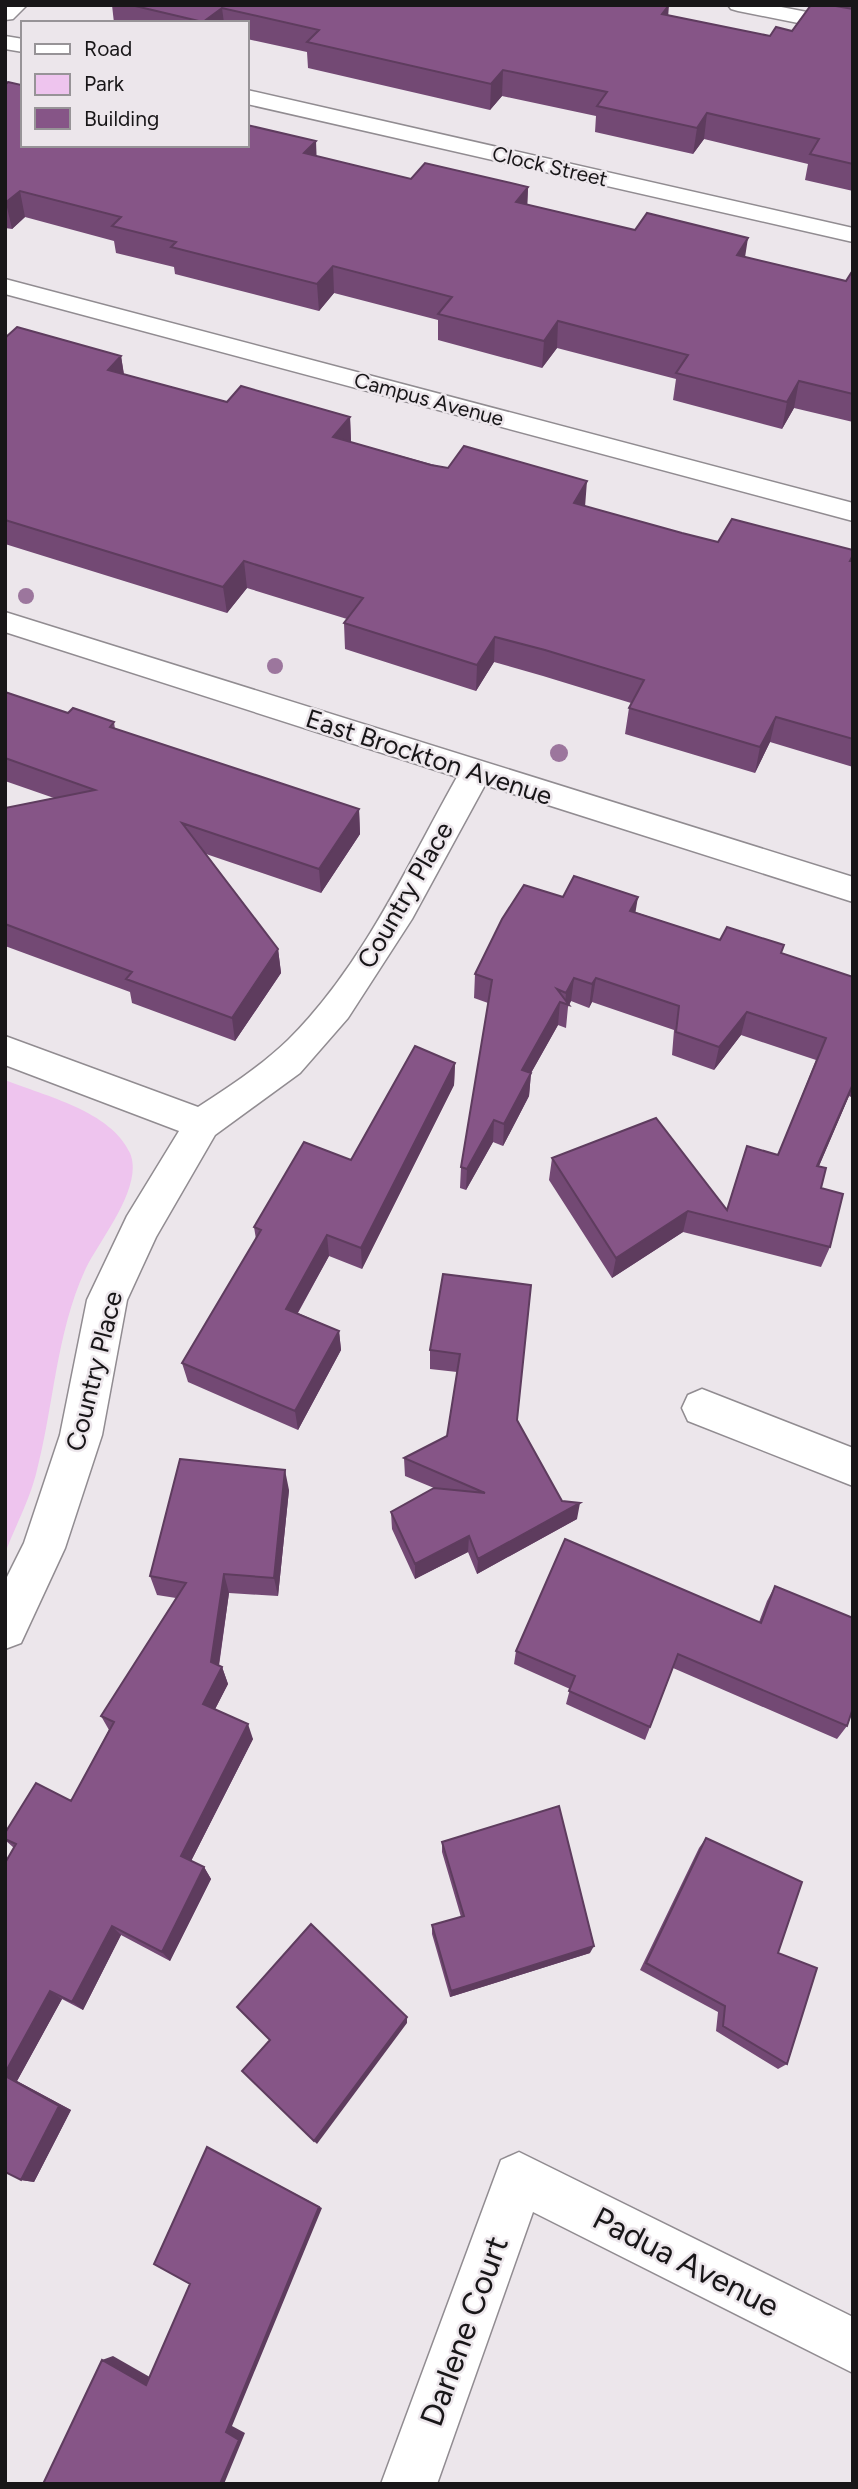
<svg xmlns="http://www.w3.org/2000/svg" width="858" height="2489" font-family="Figtree,sans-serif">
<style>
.green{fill:#eec4ee}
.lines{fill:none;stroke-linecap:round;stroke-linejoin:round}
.minor-casing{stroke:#918c91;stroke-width:3}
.tertiary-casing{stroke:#918c91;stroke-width:3}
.minor{fill:#fff;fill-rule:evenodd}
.tertiary{fill:#fff;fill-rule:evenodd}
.tree{fill:#9c769d}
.wall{fill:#734974}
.shaded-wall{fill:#5e3c5e}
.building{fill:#865587;stroke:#5e3c5e;stroke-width:2}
.labels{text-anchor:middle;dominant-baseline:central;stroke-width:5;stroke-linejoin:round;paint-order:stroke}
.far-street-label{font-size:21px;fill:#181618;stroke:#ece6eb}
.street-label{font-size:26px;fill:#181618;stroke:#ece6eb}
.near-street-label{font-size:32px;fill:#181618;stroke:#ece6eb}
</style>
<rect width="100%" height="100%" fill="#ece6eb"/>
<path class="green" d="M5,1080c40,16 106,31 125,73 14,33 -29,85 -44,115 -30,64 -32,138 -50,206 -7,27 -21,53 -31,79z"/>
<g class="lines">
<g class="minor-casing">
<path id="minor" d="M728,5h43l82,16v13l-115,-23 -7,-2z
M5,36l18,3v13l-18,-3z
M247,90l606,138v14l-606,-138z
M5,279l848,224v18l-848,-227z
M5,612l848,265v25l-368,-117 -73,134 -64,99 -48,55 -85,62 -59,102 -29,63 -25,135 -37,113 -44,95 -16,6v-68l19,-38 36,-108 27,-135 40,-84 52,-85 -174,-66v-29l193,71c31,-20 63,-41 90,-67 74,-73 119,-174 169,-263l-452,-145z
M702,1389l151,59v38l-165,-65 -6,-13 6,-13z
M519,2152l334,165v56l-320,-161 -96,272h-56l120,-324z"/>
</g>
<g class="tertiary-casing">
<path id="tertiary" d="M5,5h22l-14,14 -8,1z"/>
</g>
<use href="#minor" class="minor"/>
<use href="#tertiary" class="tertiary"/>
</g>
<g class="tree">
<circle cx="26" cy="596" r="8"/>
<circle cx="275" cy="666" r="8"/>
<circle cx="559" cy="753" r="9"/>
</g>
<path class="wall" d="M112,5l556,10 102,21 22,-5 19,-26h42v186l-48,-11 3,-16 -104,-25 -11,15 -98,-22 1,-16 -94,-20 -12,14 -182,-42 -1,-16 -60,-13v-16h-133z
M5,85l406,94 117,8 -1,18 319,76 7,-11v152l-59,-14 -12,21 -109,-29 3,-21 -119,-31 -15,20 -104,-28v-20l-104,-27 -15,18 -144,-37 -1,-7 -58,-14 -2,-12 -89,-24 -13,12 -7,-1z
M5,338l116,18 3,18 103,28 123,15 1,25 331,91 36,9 135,8v217l-83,-25 -15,31 -130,-39 4,-26 2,-5 -88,-27 -49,-14 -18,29 -131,-42 -1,-26 3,-4 -100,-31 -20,25 -222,-69z
M5,692l63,21 46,9 1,7 244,80 1,25 -39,59 -115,-39 72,95 3,24 -46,68 -103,-38 -2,-11 -125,-46v-138l49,-10 -49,-17z
M563,897l72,15 85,28 62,13 71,24v121l-4,-2 -30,70 11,81 -9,20 -138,-35 -71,46 -63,-98 3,-22 175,52 51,-55 38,-95 -75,-25 -27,35 -42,-15 2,-25 -82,-28 -3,6 -18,-7 -3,6 -2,21 -8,-3 -27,48 -2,23 -26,50 -10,-4 -27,48 -6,-2 1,-21 27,-164 -14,-5 1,-24z
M455,1063l-1,22 -92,184 -33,-13 -31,57 41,18 2,19 -43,80 -110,-48 -6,-19 74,-124 -2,-12 97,-67z
M443,1274l74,146 45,81 15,18 -100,55 -9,-22 -53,27 -23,-50 -1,-17 43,-24 -29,-12 -1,-18 43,-22 10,-64 -27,-3v-19z
M289,1490l-11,106 -49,-3 -10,73 3,1 6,17 -13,25 38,30 -62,122 13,6 7,12 -41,82 -49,-26 -38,75 -21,-11 -45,82 54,29 -37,72 -13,-2 -16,-8 9,-324 -9,-8v-7l66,-32 38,-71 -8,-14 75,-118 -19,-3 -7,-19z
M775,1586l78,32v97l-2,-1 -4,12 -10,13 -164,-71 -28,72 -79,-36 4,-15 -56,-25 2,-13 243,-29 8,-21z
M706,1838l72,115 9,111 -9,5 -62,-38 2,-19 -78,-42 59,-122z
M442,1842l148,111 -140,44 -18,-63v-9l29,-8 -19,-65z"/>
<path class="shaded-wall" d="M669,5l-2,26 -5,-17z
M222,8l2,15h-21v-1z
M503,70l-1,26 -12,14 1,-26z
M707,113l-3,26 -11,15 4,-26z
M316,141l1,26 -13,-14z
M528,187l-1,26 -11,-11z
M20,191l5,26 -13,12 -6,-26z
M748,238l-4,26 -7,-9z
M333,266l1,27 -15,18 -2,-27z
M558,321l-1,27 -15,20 2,-27z
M121,356l4,27 -17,-13z
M799,381l-5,27 -12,21 5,-27z
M350,417l1,26 -18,-6z
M587,481l-2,26 -11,-4z
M244,561l3,27 -20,25 -4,-26z
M495,637l-1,25 -18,29 1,-26z
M776,717l-6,25 -15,31 5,-26z
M359,809l1,25 -39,59 -2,-24z
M638,897l-4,24 -4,-10z
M278,949l3,24 -46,68 -3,-23z
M574,978l-3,23 -3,6 1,-2 -4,-2 1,-10z
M596,978l-4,24 -3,6 3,-24z
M560,1002l-2,23 -27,48 -2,23 -26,50 1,-22 18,-54z
M747,1012l-6,23 -27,35 5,-23z
M455,1063l-1,22 -92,184 -1,-21z
M853,1084l-4,12 -39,91 7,-21z
M494,1120l-1,22 -27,48 1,-21z
M688,1211l-5,21 -71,46 4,-20z
M327,1235l2,21 -40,72 -3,-19z
M339,1331l2,19 -43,80 -3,-19z
M285,1470l4,20 -11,106 -4,-18z
M580,1503l-3,16 -100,55 1,-15z
M469,1536l-1,16 -53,27v-15z
M224,1574l5,19 -12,84 5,-10 6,17 -18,35 -7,-15z
M248,1724l5,15 -65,128 -7,-11z
M204,1867l7,12 -41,82 -8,-9z
M112,1926l9,9 -38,75 -11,-8z
M594,1946l-4,7 -140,44 1,-6z
M50,1991l12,8 -45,82 54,29 -37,72 -13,-2 -16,-107z
M407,2017v6l-90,121 -3,-3z
M207,2147l115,61 -90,218 13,7 -21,51h-4l6,-52z
M113,2356l42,24 -9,5 -44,-25z"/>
<path class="building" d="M131,5h538l-7,9 108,22 6,-9 16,4 19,-26h19l23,4v155l-43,-10 9,-15 -112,-26 -10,15 -100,-22 10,-14 -104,-22 -12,14 -184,-42 12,-12 -97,-22 -19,14z
M8,82l13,3 2,-2v62h224v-20l69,16 -12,12 107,26 14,-16 103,24 -12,15 119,28 12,-17 101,25 -11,17 109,26 7,-11v124l-54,-13 -12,21 -111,-29 12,-18 -130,-34 -14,20 -106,-27 14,-17 -119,-31 -16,18 -146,-37 5,-5 -64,-16 9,-9 -101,-26 -15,12v-118z
M17,327l104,29 -13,14 119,32 14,-16 109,31 -17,20 98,28 17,3 16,-22 123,35 -13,22 108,30 36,9 14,-23 121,31v5l-3,6h3v178l-77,-22 -16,30 -131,-39 15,-28 -99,-30 -50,-13 -18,28 -133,-42 19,-25 -119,-37 -21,26 -218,-67v-182z
M5,692l63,21 5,-5 41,14 -4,5 249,82 -40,60 -137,-46 96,126 -46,69 -106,-39 6,-7 -127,-48v-116l90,-18 -90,-32z
M574,876l64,21 -8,14 90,29 7,-13 57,18 -3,8 72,24v107l-36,82 9,2 -5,20 22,6 -13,53 -142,-36 -72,47 -64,-100 104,-40 71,92 20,-64 31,9 48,-117 -79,-26 -28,35 -43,-15 3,-26 -83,-28 -4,6 -18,-6 -8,15 -9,-4 12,16 -9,-3 -38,68 9,3 -27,51 -10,-4 -27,49 -6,-2 31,-187 -17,-6 27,-55 22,-34 39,12z
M415,1046l40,17 -94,185 -34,-13 -41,74 53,22 -44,80 -113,-48 79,-133 -7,-3 50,-85 47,18z
M443,1274l88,11 -14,135 45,81 18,2 -102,56 -9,-23 -54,28 -24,-52 43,-24 51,5 -81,-35 43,-22 13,-82 -30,-4z
M180,1459l105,11 -11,108 -50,-4 -13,88 11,5 -19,37 45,20 -67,132 23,11 -42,85 -50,-26 -40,76 -22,-11 -45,82v-210l11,-19 -11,-5v-6l31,-50 35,18 43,-79 -13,-6 85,-133 -36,-7z
M565,1539l196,84 14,-37 78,32v90l-6,18 -169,-72 -28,73 -81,-36 6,-15 -59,-25z
M559,1806l35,140 -143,45 -19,-66 32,-9 -22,-74z
M706,1838l96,44 -24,71 39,15 -30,96 -64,-38 2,-20 -79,-43z
M311,1924l96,93 -93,124 -72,-70 28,-31 -33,-33z
M5,2076l54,30 -38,74 -16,-8z
M207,2147l112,60 -93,225 13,8 -19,44h-177l59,-124 44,25 44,-101 -36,-20z"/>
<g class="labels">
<g class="far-street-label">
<text transform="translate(550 166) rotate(13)">Clock Street</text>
<text transform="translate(429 399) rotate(15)">Campus Avenue</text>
</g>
<g class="street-label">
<text transform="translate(429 757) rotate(18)">East Brockton Avenue</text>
<text transform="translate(405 895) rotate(-60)">Country Place</text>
<text transform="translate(94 1371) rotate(-76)">Country Place</text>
</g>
<g class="near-street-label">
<text transform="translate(686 2262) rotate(27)">Padua Avenue</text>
<text transform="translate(464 2331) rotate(-70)">Darlene Court</text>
</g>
</g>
<rect width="858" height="2489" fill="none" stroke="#181618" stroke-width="14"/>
<rect x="21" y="21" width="228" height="126" fill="#ece6eb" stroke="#979397" stroke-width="2"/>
<rect x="35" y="44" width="35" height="10" fill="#ffffff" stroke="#979397" stroke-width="2"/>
<text x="84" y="56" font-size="21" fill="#181618">Road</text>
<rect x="35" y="74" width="35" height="21" fill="#eec4ee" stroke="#979397" stroke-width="2"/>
<text x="84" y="91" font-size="21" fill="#181618">Park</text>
<rect x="35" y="108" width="35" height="21" fill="#865587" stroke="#979397" stroke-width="2"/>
<text x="84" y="126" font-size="21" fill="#181618">Building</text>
</svg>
